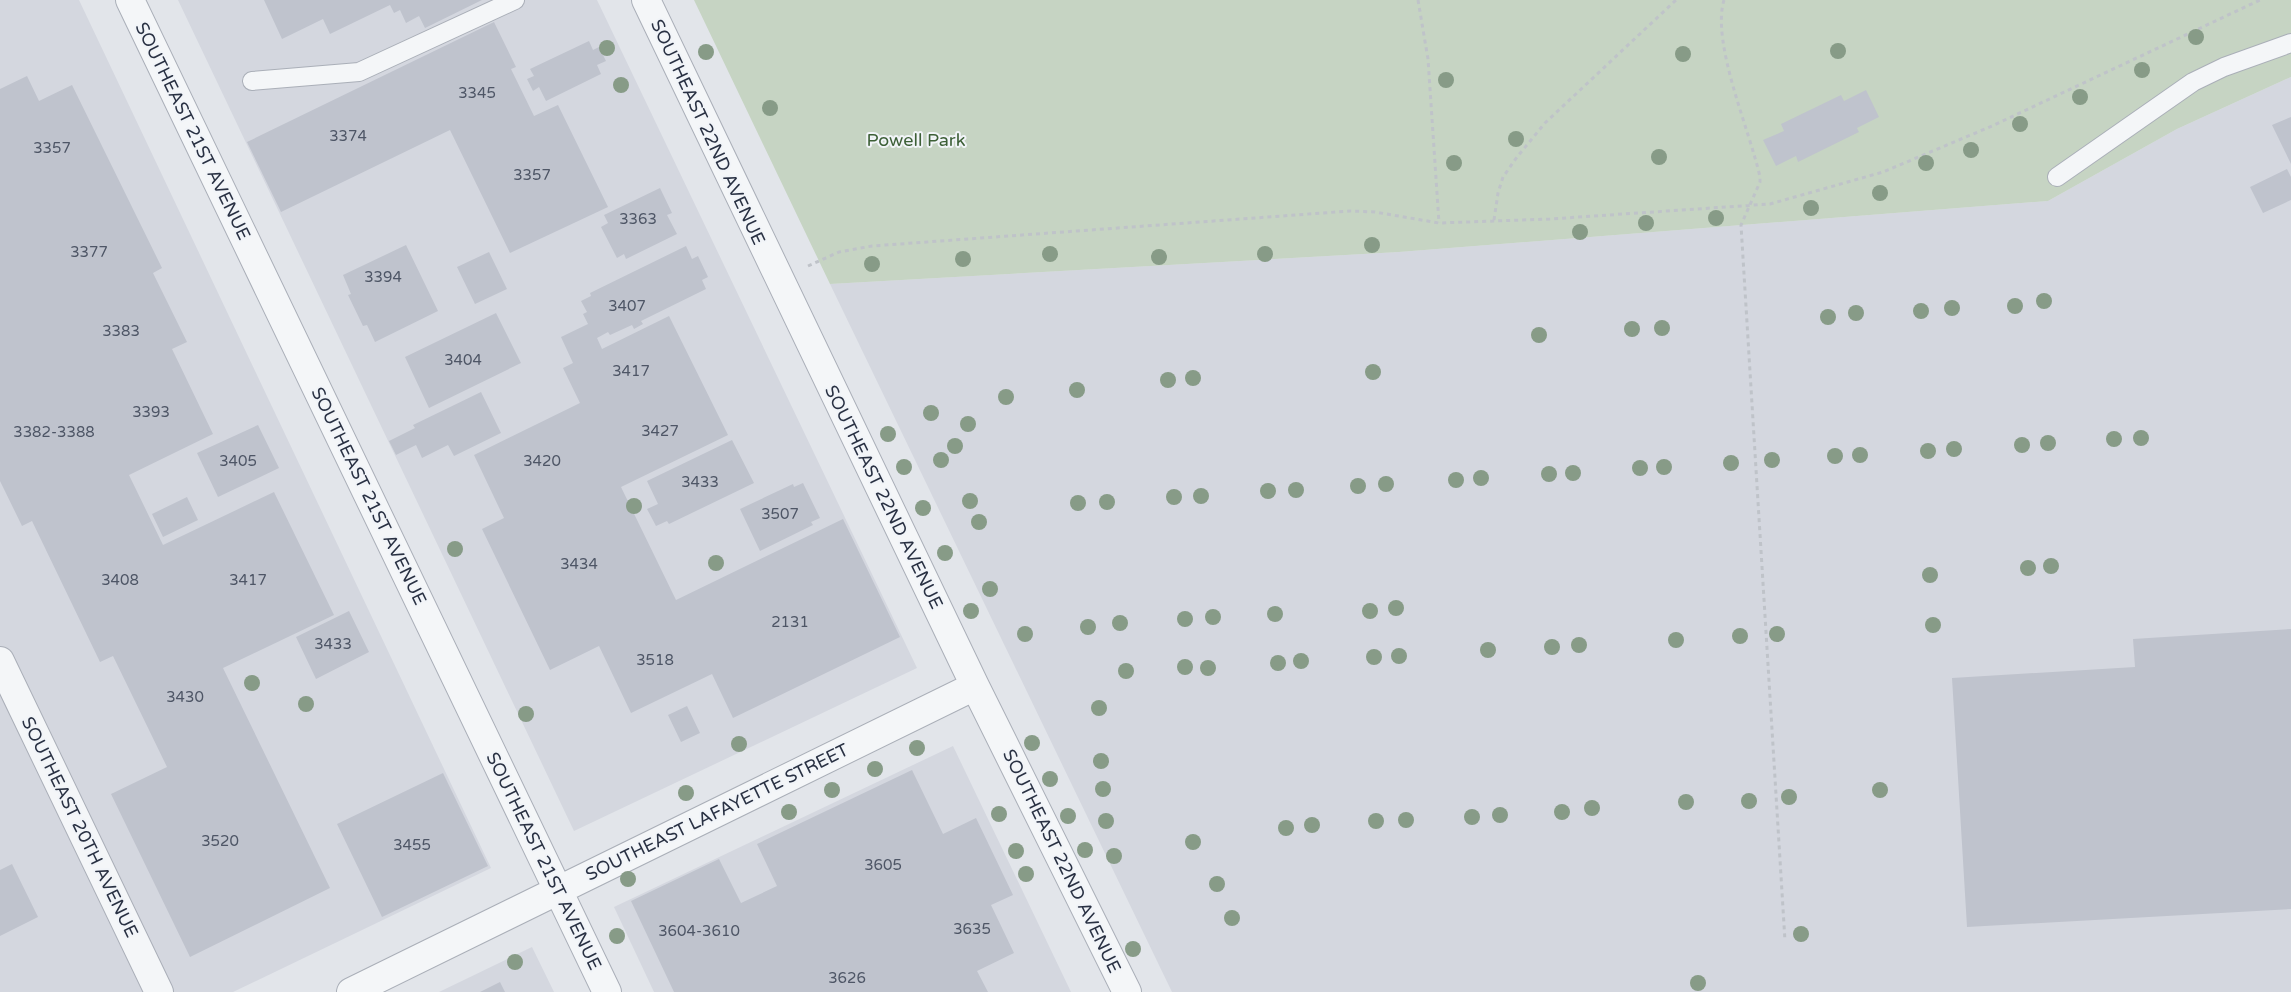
<svg xmlns="http://www.w3.org/2000/svg" width="2291" height="992" font-family="'Varela Round',sans-serif">
<style>
.built{fill:#d4d7df}
.green{fill:#c6d4c3}
.building{fill:#bfc3cd}
.lines{fill:none;stroke-linecap:round;stroke-linejoin:round}
.lane-casing{stroke:#aaafb8;stroke-width:20}
.street-casing{stroke:#aaafb8;stroke-width:30}
.path{stroke:#bfc3c9;stroke-width:3;stroke-dasharray:4 4;stroke-linecap:butt}
.lane{stroke:#f4f6f8;stroke-width:18}
.street{stroke:#f4f6f8;stroke-width:28}
.tree{fill:#879b87}
.labels{text-anchor:middle;dominant-baseline:central;stroke-width:4;stroke-linejoin:round;paint-order:stroke}
.number-label{font-size:15px;fill:#4e5666}
.street-label{font-size:18px;fill:#293143;stroke:#f1f4f8}
.park-label{font-size:18px;fill:#3c5f36;stroke:#f1f4f8}
</style>
<rect width="100%" height="100%" fill="#e2e5ea"/>
<path class="built" d="M0,0h79l412,868 -258,124h-233z
M178,0h419l320,668 -343,163z
M2291,77v915h-1119l-342,-708 569,-32 649,-51 129,-72z
M953,746l118,246h-417l-40,-85z
M532,947l22,45h-115z"/>
<path class="green" d="M694,0h1597v77l-114,52 -129,72 -649,51 -569,32z"/>
<path class="building" d="M264,0h218l-57,28 -6,-12 -13,7 -6,-13 -6,3 -4,-8 -60,29 -7,-15 -41,20z
M494,22l22,45 -5,2 23,47 24,-11 50,102 -98,46 -60,-123 -169,82 -34,-70z
M589,41l4,9 6,-3 7,14 -9,4 4,9 -55,27 -7,-14 -6,4 -6,-12 7,-3 -4,-7z
M27,76l12,25 33,-16 90,183 -9,5 34,69 -15,7 41,85 -84,41 34,70 111,-53 60,123 -111,53 107,220 -140,69 -79,-163 56,-27 -54,-111 -13,6 -68,-141 -10,5 -22,-45v-392z
M1866,90l13,27 -22,11 2,4 -61,30 -2,-6 -20,10 -13,-26 21,-9 -3,-7 60,-29 3,6z
M2291,117v47l-19,-39z
M2287,169l4,8v23l-28,13 -13,-26z
M660,188l12,25 -5,2 10,19 -51,25 -2,-5 -7,4 -16,-31 7,-4 -4,-8z
M406,245l32,66 -63,31 -8,-17 -4,1 -15,-31 3,-1 -8,-19z
M686,246l6,13 6,-3 10,21 -6,3 4,9 -65,32 2,3 -9,5 -2,-4 -22,10 -2,-3 -11,6 5,11 67,-33 59,119 -107,52 55,113 167,-81 57,118 -167,81 -21,-44 -81,39 -32,-67 -49,24 -68,-141 22,-11 -30,-63 106,-52 -17,-35 10,-5 -12,-26 27,-13 -5,-10 4,-2 -6,-11 10,-5 -1,-3z
M489,252l18,37 -32,15 -18,-37z
M496,313l25,50 -92,45 -24,-51z
M481,392l20,41 -47,23 -6,-11 -26,13 -6,-13 -20,10 -7,-14 26,-13 -2,-3z
M258,425l21,43 -61,29 -21,-44z
M732,440l22,43 -85,41 -2,-3 -11,5 -9,-17 11,-5 -11,-23z
M803,483l17,35 -9,4 2,3 -53,26 -20,-42 53,-25 1,3z
M187,497l11,23 -35,17 -11,-23z
M349,611l20,41 -53,27 -20,-42z
M2291,629v280l-324,18 -15,-249 183,-11 -2,-28z
M687,706l13,27 -19,9 -13,-27z
M912,770l31,64 33,-16 37,77 -22,10 23,48 -37,18 11,21h-314l-43,-91 88,-42 22,44 36,-17 -20,-42z
M443,773l45,93 -106,51 -45,-93z
M12,864l26,53 -38,19v-66z
M500,982l5,10h-25z"/>
<g class="lines">
<g class="lane-casing">
<path id="lane" d="M252,81l107,-9 156,-72
M2057,177l136,-95 31,-15 67,-24"/>
</g>
<g class="street-casing">
<path id="street" d="M130,0l477,992
M646,0l329,686 152,306
M0,661l159,331
M351,992l624,-306"/>
</g>
<path class="path" d="M1418,0l10,59 11,164
M1724,0c-13,43 26,131 36,177v5l-19,43 44,716
M1494,220l4,-27 5,-16 14,-20 28,-34 131,-123
M808,266l31,-14 33,-6 478,-35 25,1 64,11 111,-4 220,-15 113,-32 109,-46 268,-126"/>
<use href="#lane" class="lane"/>
<use href="#street" class="street"/>
</g>
<g class="tree">
<circle cx="2196" cy="37" r="8"/>
<circle cx="607" cy="48" r="8"/>
<circle cx="1838" cy="51" r="8"/>
<circle cx="706" cy="52" r="8"/>
<circle cx="1683" cy="54" r="8"/>
<circle cx="2142" cy="70" r="8"/>
<circle cx="1446" cy="80" r="8"/>
<circle cx="621" cy="85" r="8"/>
<circle cx="2080" cy="97" r="8"/>
<circle cx="770" cy="108" r="8"/>
<circle cx="2020" cy="124" r="8"/>
<circle cx="1516" cy="139" r="8"/>
<circle cx="1971" cy="150" r="8"/>
<circle cx="1659" cy="157" r="8"/>
<circle cx="1454" cy="163" r="8"/>
<circle cx="1926" cy="163" r="8"/>
<circle cx="1880" cy="193" r="8"/>
<circle cx="1811" cy="208" r="8"/>
<circle cx="1716" cy="218" r="8"/>
<circle cx="1646" cy="223" r="8"/>
<circle cx="1580" cy="232" r="8"/>
<circle cx="1372" cy="245" r="8"/>
<circle cx="1050" cy="254" r="8"/>
<circle cx="1265" cy="254" r="8"/>
<circle cx="1159" cy="257" r="8"/>
<circle cx="963" cy="259" r="8"/>
<circle cx="872" cy="264" r="8"/>
<circle cx="2044" cy="301" r="8"/>
<circle cx="2015" cy="306" r="8"/>
<circle cx="1952" cy="308" r="8"/>
<circle cx="1921" cy="311" r="8"/>
<circle cx="1856" cy="313" r="8"/>
<circle cx="1828" cy="317" r="8"/>
<circle cx="1662" cy="328" r="8"/>
<circle cx="1632" cy="329" r="8"/>
<circle cx="1539" cy="335" r="8"/>
<circle cx="1373" cy="372" r="8"/>
<circle cx="1193" cy="378" r="8"/>
<circle cx="1168" cy="380" r="8"/>
<circle cx="1077" cy="390" r="8"/>
<circle cx="1006" cy="397" r="8"/>
<circle cx="931" cy="413" r="8"/>
<circle cx="968" cy="424" r="8"/>
<circle cx="888" cy="434" r="8"/>
<circle cx="2141" cy="438" r="8"/>
<circle cx="2114" cy="439" r="8"/>
<circle cx="2048" cy="443" r="8"/>
<circle cx="2022" cy="445" r="8"/>
<circle cx="955" cy="446" r="8"/>
<circle cx="1954" cy="449" r="8"/>
<circle cx="1928" cy="451" r="8"/>
<circle cx="1860" cy="455" r="8"/>
<circle cx="1835" cy="456" r="8"/>
<circle cx="941" cy="460" r="8"/>
<circle cx="1772" cy="460" r="8"/>
<circle cx="1731" cy="463" r="8"/>
<circle cx="904" cy="467" r="8"/>
<circle cx="1664" cy="467" r="8"/>
<circle cx="1640" cy="468" r="8"/>
<circle cx="1573" cy="473" r="8"/>
<circle cx="1549" cy="474" r="8"/>
<circle cx="1481" cy="478" r="8"/>
<circle cx="1456" cy="480" r="8"/>
<circle cx="1386" cy="484" r="8"/>
<circle cx="1358" cy="486" r="8"/>
<circle cx="1296" cy="490" r="8"/>
<circle cx="1268" cy="491" r="8"/>
<circle cx="1201" cy="496" r="8"/>
<circle cx="1174" cy="497" r="8"/>
<circle cx="970" cy="501" r="8"/>
<circle cx="1107" cy="502" r="8"/>
<circle cx="1078" cy="503" r="8"/>
<circle cx="634" cy="506" r="8"/>
<circle cx="923" cy="508" r="8"/>
<circle cx="979" cy="522" r="8"/>
<circle cx="455" cy="549" r="8"/>
<circle cx="945" cy="553" r="8"/>
<circle cx="716" cy="563" r="8"/>
<circle cx="2051" cy="566" r="8"/>
<circle cx="2028" cy="568" r="8"/>
<circle cx="1930" cy="575" r="8"/>
<circle cx="990" cy="589" r="8"/>
<circle cx="1396" cy="608" r="8"/>
<circle cx="971" cy="611" r="8"/>
<circle cx="1370" cy="611" r="8"/>
<circle cx="1275" cy="614" r="8"/>
<circle cx="1213" cy="617" r="8"/>
<circle cx="1185" cy="619" r="8"/>
<circle cx="1120" cy="623" r="8"/>
<circle cx="1933" cy="625" r="8"/>
<circle cx="1088" cy="627" r="8"/>
<circle cx="1025" cy="634" r="8"/>
<circle cx="1777" cy="634" r="8"/>
<circle cx="1740" cy="636" r="8"/>
<circle cx="1676" cy="640" r="8"/>
<circle cx="1579" cy="645" r="8"/>
<circle cx="1552" cy="647" r="8"/>
<circle cx="1488" cy="650" r="8"/>
<circle cx="1399" cy="656" r="8"/>
<circle cx="1374" cy="657" r="8"/>
<circle cx="1301" cy="661" r="8"/>
<circle cx="1278" cy="663" r="8"/>
<circle cx="1185" cy="667" r="8"/>
<circle cx="1208" cy="668" r="8"/>
<circle cx="1126" cy="671" r="8"/>
<circle cx="252" cy="683" r="8"/>
<circle cx="306" cy="704" r="8"/>
<circle cx="1099" cy="708" r="8"/>
<circle cx="526" cy="714" r="8"/>
<circle cx="1032" cy="743" r="8"/>
<circle cx="739" cy="744" r="8"/>
<circle cx="917" cy="748" r="8"/>
<circle cx="1101" cy="761" r="8"/>
<circle cx="875" cy="769" r="8"/>
<circle cx="1050" cy="779" r="8"/>
<circle cx="1103" cy="789" r="8"/>
<circle cx="832" cy="790" r="8"/>
<circle cx="1880" cy="790" r="8"/>
<circle cx="686" cy="793" r="8"/>
<circle cx="1789" cy="797" r="8"/>
<circle cx="1749" cy="801" r="8"/>
<circle cx="1686" cy="802" r="8"/>
<circle cx="1592" cy="808" r="8"/>
<circle cx="789" cy="812" r="8"/>
<circle cx="1562" cy="812" r="8"/>
<circle cx="999" cy="814" r="8"/>
<circle cx="1500" cy="815" r="8"/>
<circle cx="1068" cy="816" r="8"/>
<circle cx="1472" cy="817" r="8"/>
<circle cx="1406" cy="820" r="8"/>
<circle cx="1106" cy="821" r="8"/>
<circle cx="1376" cy="821" r="8"/>
<circle cx="1312" cy="825" r="8"/>
<circle cx="1286" cy="828" r="8"/>
<circle cx="1193" cy="842" r="8"/>
<circle cx="1085" cy="850" r="8"/>
<circle cx="1016" cy="851" r="8"/>
<circle cx="1114" cy="856" r="8"/>
<circle cx="1026" cy="874" r="8"/>
<circle cx="628" cy="879" r="8"/>
<circle cx="1217" cy="884" r="8"/>
<circle cx="1232" cy="918" r="8"/>
<circle cx="1801" cy="934" r="8"/>
<circle cx="617" cy="936" r="8"/>
<circle cx="1133" cy="949" r="8"/>
<circle cx="515" cy="962" r="8"/>
<circle cx="1698" cy="983" r="8"/>
</g>
<g class="labels">
<g class="number-label">
<text x="477" y="93">3345</text>
<text x="348" y="136">3374</text>
<text x="52" y="148">3357</text>
<text x="532" y="175">3357</text>
<text x="638" y="219">3363</text>
<text x="89" y="252">3377</text>
<text x="383" y="277">3394</text>
<text x="627" y="306">3407</text>
<text x="121" y="331">3383</text>
<text x="463" y="360">3404</text>
<text x="631" y="371">3417</text>
<text x="151" y="412">3393</text>
<text x="660" y="431">3427</text>
<text x="54" y="432">3382-3388</text>
<text x="238" y="461">3405</text>
<text x="542" y="461">3420</text>
<text x="700" y="482">3433</text>
<text x="780" y="514">3507</text>
<text x="579" y="564">3434</text>
<text x="120" y="580">3408</text>
<text x="248" y="580">3417</text>
<text x="790" y="622">2131</text>
<text x="333" y="644">3433</text>
<text x="655" y="660">3518</text>
<text x="185" y="697">3430</text>
<text x="220" y="841">3520</text>
<text x="412" y="845">3455</text>
<text x="883" y="865">3605</text>
<text x="972" y="929">3635</text>
<text x="699" y="931">3604-3610</text>
<text x="847" y="978">3626</text>
</g>
<g class="street-label">
<text transform="translate(193 131) rotate(64)">SOUTHEAST 21ST AVENUE</text>
<text transform="translate(708 132) rotate(65)">SOUTHEAST 22ND AVENUE</text>
<text transform="translate(369 496) rotate(64)">SOUTHEAST 21ST AVENUE</text>
<text transform="translate(884 497) rotate(64)">SOUTHEAST 22ND AVENUE</text>
<text transform="translate(717 812) rotate(-26)">SOUTHEAST LAFAYETTE STREET</text>
<text transform="translate(80 827) rotate(64)">SOUTHEAST 20TH AVENUE</text>
<text transform="translate(544 861) rotate(64)">SOUTHEAST 21ST AVENUE</text>
<text transform="translate(1062 861) rotate(64)">SOUTHEAST 22ND AVENUE</text>
</g>
<g class="park-label">
<text x="916" y="140">Powell Park</text>
</g>
</g>
</svg>
